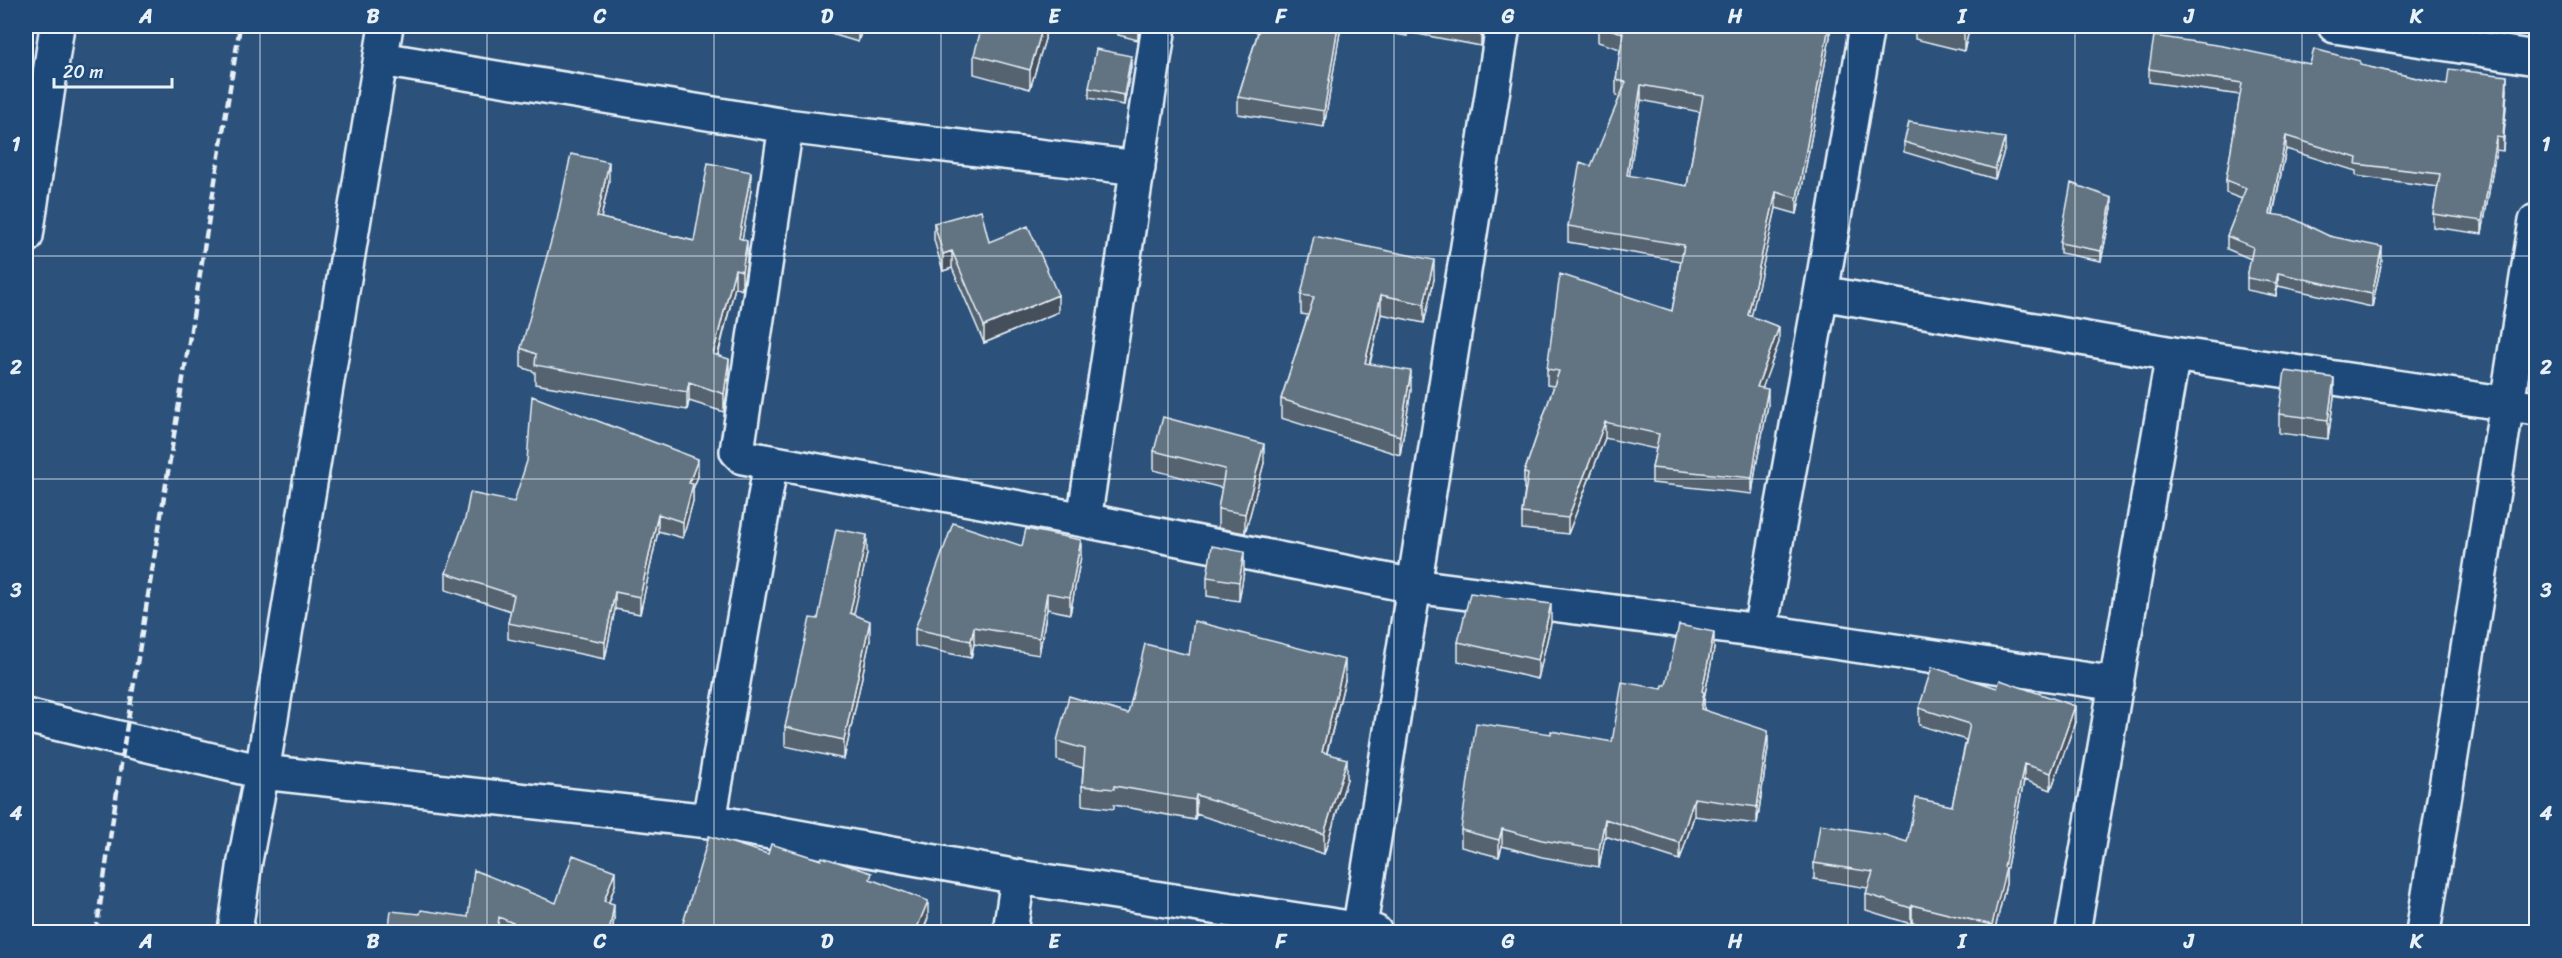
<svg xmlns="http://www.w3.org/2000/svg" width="2562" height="958" font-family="Sriracha,sans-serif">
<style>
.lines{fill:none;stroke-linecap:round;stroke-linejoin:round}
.minor-casing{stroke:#e8f1f8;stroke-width:38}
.minor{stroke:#1f4a7a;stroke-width:33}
.rail{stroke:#e8f1f8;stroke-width:4.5;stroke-dasharray:9 4.5;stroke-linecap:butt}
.wall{fill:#546370;stroke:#e8f1f8;stroke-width:1.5;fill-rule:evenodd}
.shaded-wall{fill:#45505b;stroke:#e8f1f8;stroke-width:1.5}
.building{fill:#627382;stroke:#e8f1f8;stroke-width:1.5;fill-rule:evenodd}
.grid{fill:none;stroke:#e8f1f8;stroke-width:1.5;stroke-opacity:0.55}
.neatline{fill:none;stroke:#e8f1f8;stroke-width:2}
.grid-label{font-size:20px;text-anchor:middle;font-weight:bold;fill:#e8f1f8}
</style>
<rect width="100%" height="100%" fill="#2c527c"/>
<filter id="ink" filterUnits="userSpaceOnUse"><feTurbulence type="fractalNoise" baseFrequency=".0167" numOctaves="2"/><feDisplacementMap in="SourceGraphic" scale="12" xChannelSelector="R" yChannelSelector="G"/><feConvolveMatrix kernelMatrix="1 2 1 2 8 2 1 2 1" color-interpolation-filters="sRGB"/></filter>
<g filter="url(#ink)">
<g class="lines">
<g class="minor-casing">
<path id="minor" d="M2335,26l201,32
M381,59l405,67 352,42
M786,126l-49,325 6,6 341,63 330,66 346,45 357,53
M26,236l31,-210
M1821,293l352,61 363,54
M1084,520l75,-494
M1760,631l61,-338 46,-267
M26,716l236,56 447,49 309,56 357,55
M709,821l62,-359
M235,932l10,-71 17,-89 124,-746
M1010,932l8,-55
M1359,932l144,-906
M2073,932l100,-578
M2423,932l113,-711"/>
</g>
<use href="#minor" class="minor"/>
<path class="rail" d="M96,932l29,-194 115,-712"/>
</g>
<path class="wall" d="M805,26h58l-5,16z
M1045,26v13l-15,50 -56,-15v-19z
M1118,26h22l-2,14 -20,-5z
M1252,26h89l-17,101 -86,-13v-17l20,-65 -6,-2z
M1352,26h132l-3,20 -74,-14v4z
M1598,26h232v11l-33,177 -21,-6 -25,108 28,26 -17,46 6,17 -12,61 -4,28 -100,-11v-15l4,-19 -51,-11 -37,96 -46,-5v-16l3,-24h-1v-16l30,-87 -7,-1v-16l125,-58 9,-50 -113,-19v-16l52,-129 -4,-1v-16l4,-31 -22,-7zM1641,100l59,12 -13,74 -58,-10z
M1915,26h55l-6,25 -49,-12z
M2360,65l87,20 60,4 -4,62 -7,-1 -14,84 -49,-7v-13l5,-27 -82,-11v-5l-70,-22 -13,66 56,21 53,24 -10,47 -94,-21 -2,10 -29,-6v-12l4,-19 -24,-10v-13l15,-37 -16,-6v-13l14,-85 -91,-13v-13z
M1131,66l-7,39 -35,-7v-10z
M1904,142l101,6 -10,31 -91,-27z
M609,181l-8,37 93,23 57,-51 -9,49 5,21 -5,30 -7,-3 -17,69 11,22 -5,34 -35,-11 -2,9 -152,-26v-12l-14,-5v-19z
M2112,208l-11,53 -41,-8v-10z
M934,223l55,19 69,70 -74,31 -32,-75 -9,3 -9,-31z
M1434,279l-10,44 -43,-9 -11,50 41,26 -11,65 -119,-37v-19l27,-84 -7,-1v-19z
M2334,397l-6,42 -49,-6v-19z
M1154,451l110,12 -19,70 -27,-5v-19l4,-21 -68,-18z
M698,476l-5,13v12l-10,37 -25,-7 -18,83 -25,-5 -10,50 -97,-20v-16l3,-12 -65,-21v-17z
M1022,546l59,10 -11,58 -23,-5 -8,46 -65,-11 -3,14 -56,-12v-17z
M867,554l-14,61 17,25 -26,119 -59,-13v-19l33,-108z
M1244,571l-5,30 -32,-5v-19z
M1551,623l-13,56 -80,-18v-19z
M1714,649l-10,49v12l64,38 -11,76 -63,-8 -14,44 -75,-24 -6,31 -57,-10 -40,-11 -3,11 -38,-10v-17l90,-96 61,8 54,-57z
M1189,655l156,25 -18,73 20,26 -23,75 -128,-40 -1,6 -81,-15v4l-32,-4v-19l1,-18 -26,-8v-19l71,-27z
M1919,708l156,14 -24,68 -27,-10 -18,91v13l-12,49h-38l-44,-11 -1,2 -45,-14v-16l2,-6 -54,-9v-16l93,-21 45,-36 14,-66 -47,-15z
M615,885l-6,17 5,16 -2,15h-109l-83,-19 48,3 88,-14z"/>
<path class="shaded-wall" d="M858,26h5l-5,16z
M1043,26h2v13l-15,50v-19z
M1139,26h1l-2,14v-10z
M1338,26h3l-17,101v-16z
M1481,26h3l-3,20z
M1829,26h1v11l-33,177v-16z
M1966,26h4l-6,25v-19z
M1131,56v10l-7,39v-10z
M2507,76v13l-4,62v-13z
M1641,85v15l-14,91v-16z
M2286,136v13l-16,78v-13z
M2496,137v13l-14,84v-13z
M2005,138v10l-10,31v-10z
M609,162v19l-12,55v-19z
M751,172v18l-12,67v-19z
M1776,192v16l-28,123v-16z
M2112,198v10l-11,53v-10z
M747,241v19l-5,30v-19z
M2382,247v13l-10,47v-13z
M952,251v17l-9,3v-17z
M1434,260v19l-10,44v-19z
M735,269v18l-22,86v-19z
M2278,273v13l-2,10v-13z
M1058,295v17l-74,31v-17z
M1381,295v19l-16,68v-19z
M1779,327v15l-22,61v-16z
M729,359v19l-5,34v-18z
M1411,371v19l-11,65v-19z
M2334,378v19l-6,42v-19z
M689,382v19l-2,9v-18z
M1768,389v16l-12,61 -4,28v-16l4,-27z
M1605,422v16l-37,96v-16z
M1264,444v19l-19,70v-19z
M698,459v17l-5,13v12l-10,37v-16l6,-39z
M658,514v17l-18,83v-17z
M867,535v19l-17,78v-19z
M1081,540v16l-11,58v-17z
M1244,552v19l-5,30v-19z
M615,592v17l-10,50v-17z
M1047,593v16l-8,46v-17z
M1551,604v19l-13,56v-19z
M870,621v19l-26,119v-19z
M974,627v17l-3,14v-17z
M1714,632v17l-10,49v11l-3,17 1,-35z
M1345,660v20l-23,91v-19z
M2075,706v16l-24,68v-17z
M1768,731v17l-11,76v-17z
M1347,759v20l-23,75v-20z
M2024,764v16l-18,91v13l-12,49h-2v-8z
M1196,795v19l-1,6v-20z
M1694,798v18l-14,44v-17z
M1605,819v17l-6,31v-17z
M1502,829v17l-3,11v-17z
M615,871v14l-11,30v-14z
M928,901v17l-6,15 -6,-3z
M614,904v14l-2,15h-3z
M1912,905v17l-1,2v-16z"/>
<path class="building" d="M982,26h61l-13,44 -56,-15z
M1119,26h20l-1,4z
M1260,26h78l-14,85 -86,-14z
M1460,26h21v4z
M1598,26h231l-32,172 -21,-6 -28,123 31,12 -22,60 11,2 -12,62 -4,27 -100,-10 7,-34 -54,-12 -37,96 -46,-5 6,-39 -4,-1 35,-102 -12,-2 13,-95 112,37 12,-66 -116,-19 12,-64 11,4 35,-84 -10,-2 7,-47zM1641,85l62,11 -16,90 -60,-11z
M1939,26h27l-2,6z
M2154,36l69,10 87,18 4,-15 46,12v4l87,20 2,-16 58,7 -4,62 -7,-1 -14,84 -49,-7 7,-40 -84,-10 1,-6 -71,-22 -16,78 20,3 39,19 53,11 -10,47 -94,-21 -2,10 -29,-5 6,-31 -26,-11 19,-48 -20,-8 16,-97 -93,-14z
M1096,49l35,7 -7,39 -35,-7z
M1909,122l96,16 -10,31 -91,-27z
M571,154l38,8 -12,55 97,24 14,-78 43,9 -12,66 8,3 -5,30 -7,-2 -22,85 16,5 -5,35 -35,-12 -2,10 -152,-27 1,-11 -15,-6 36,-128z
M2071,183l41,15 -11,53 -41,-8z
M981,210l8,32 39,-16 30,69 -74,31 -32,-75 -9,3 -9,-31z
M1314,236l120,24 -10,44 -43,-9 -16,68 46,8 -11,65 -119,-37 33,-102 -13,-2z
M2285,371l49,7 -6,42 -49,-6z
M532,396l166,63 -9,24 4,1 -10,38 -25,-8 -18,83 -25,-5 -10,50 -97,-19 6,-28 -68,-22 19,-54 5,-26 44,9 13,-41z
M1163,417l101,27 -19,70 -27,-5 7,-40 -71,-18z
M953,523l69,23 4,-17 55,11 -11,57 -23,-4 -8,45 -65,-11 -3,14 -56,-12z
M836,529l31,6 -17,78 20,8 -26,119 -59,-13 25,-109 8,1z
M1212,546l32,6 -5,30 -32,-5z
M1470,593l81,11 -13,56 -80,-18z
M1194,621l151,39 -23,92 25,7 -23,75 -128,-39 -1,5 -81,-14v3l-32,-3 3,-37 -28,-8 12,-45 59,18 17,-70 44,11z
M1679,625l35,7 -12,59 2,1 -3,17 67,22 -11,76 -63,-9 -14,45 -75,-24 -6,31 -57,-10 -40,-11 -3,11 -38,-10 15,-107 75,11v-3l61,11 10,-60 40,7 1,-4h3z
M1932,667l65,21 3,-8 75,26 -24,67 -27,-9 -20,103 2,1 -14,57 -80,-20 -1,3 -45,-14 7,-22 -59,-9 6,-39 65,11 22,7 9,-44 36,8 18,-82 -51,-16z
M709,836l59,18 3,-10 50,16 1,-3 50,16 -2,6 58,22 -12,29 7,3h-243z
M573,855l42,16 -11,30 10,3 -5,29h-73l-37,-16 -2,16h-109l3,-22 29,3 1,-4 47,7 6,-47 82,33z"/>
</g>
<path class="grid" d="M260,26v906M487,26v906M714,26v906M941,26v906M1168,26v906M1394,26v906M1621,26v906M1848,26v906M2075,26v906M2302,26v906M26,256h2510M26,479h2510M26,702h2510"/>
<rect width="2562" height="958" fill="none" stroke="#1f4a7a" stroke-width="66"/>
<path d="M54 78v9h118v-9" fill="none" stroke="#e8f1f8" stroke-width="3"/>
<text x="63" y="78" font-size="18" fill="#e8f1f8" stroke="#1f4a7a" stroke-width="4.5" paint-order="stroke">20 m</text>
<rect x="33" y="33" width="2496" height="892" class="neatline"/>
<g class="grid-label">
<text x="146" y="23">A</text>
<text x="373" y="23">B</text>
<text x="600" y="23">C</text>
<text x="827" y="23">D</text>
<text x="1054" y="23">E</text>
<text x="1281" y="23">F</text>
<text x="1508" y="23">G</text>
<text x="1735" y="23">H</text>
<text x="1962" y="23">I</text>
<text x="2189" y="23">J</text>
<text x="2416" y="23">K</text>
<text x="16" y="151">1</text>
<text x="2546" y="151">1</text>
<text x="16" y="374">2</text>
<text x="2546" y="374">2</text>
<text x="16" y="597">3</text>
<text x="2546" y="597">3</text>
<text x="16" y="820">4</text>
<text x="2546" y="820">4</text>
<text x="146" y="948">A</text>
<text x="373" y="948">B</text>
<text x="600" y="948">C</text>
<text x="827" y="948">D</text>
<text x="1054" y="948">E</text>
<text x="1281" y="948">F</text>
<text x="1508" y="948">G</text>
<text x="1735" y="948">H</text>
<text x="1962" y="948">I</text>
<text x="2189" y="948">J</text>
<text x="2416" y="948">K</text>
</g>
</svg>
